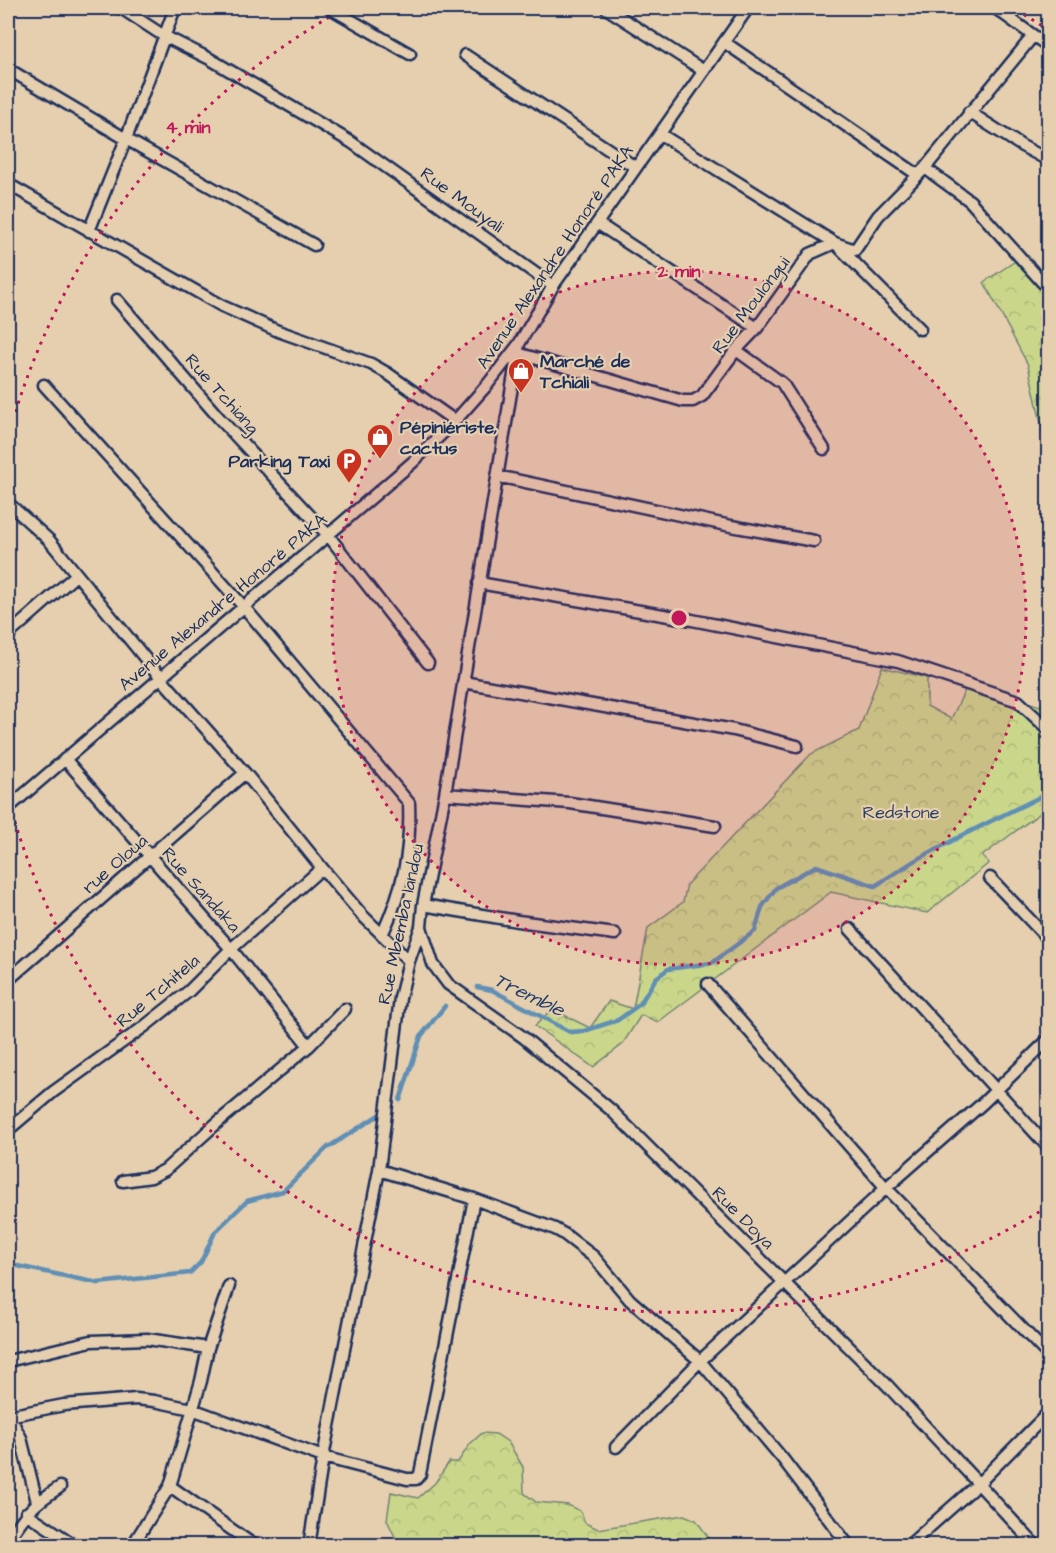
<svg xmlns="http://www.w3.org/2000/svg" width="1056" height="1553" font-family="'Architects Daughter',sans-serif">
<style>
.forest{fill:url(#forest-crowns);stroke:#728374;stroke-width:1.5}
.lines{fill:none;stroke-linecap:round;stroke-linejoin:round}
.stream{stroke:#608fb5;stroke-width:4.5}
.street-casing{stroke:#1b2f5e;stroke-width:15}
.street{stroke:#e5cfae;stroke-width:10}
.ring{fill:none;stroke:#c2185b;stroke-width:3;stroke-dasharray:3 6}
.labels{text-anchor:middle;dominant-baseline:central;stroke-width:4.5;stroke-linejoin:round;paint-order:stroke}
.street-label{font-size:18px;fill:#1b2f5e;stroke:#e5cfae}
.poi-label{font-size:18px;font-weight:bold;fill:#1b2f5e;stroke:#e5cfae;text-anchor:start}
.park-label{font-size:18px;fill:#2c4062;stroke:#e5cfae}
.water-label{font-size:20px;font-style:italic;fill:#263f6c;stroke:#e5cfae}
.centre{fill:#c2185b;stroke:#e5cfae;stroke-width:3}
.ring-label{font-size:18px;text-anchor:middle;font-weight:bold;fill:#c2185b;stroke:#e5cfae;stroke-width:4.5;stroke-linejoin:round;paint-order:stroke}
</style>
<defs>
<pattern id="forest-crowns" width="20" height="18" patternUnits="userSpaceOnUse" patternTransform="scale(1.5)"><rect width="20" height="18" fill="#cad78a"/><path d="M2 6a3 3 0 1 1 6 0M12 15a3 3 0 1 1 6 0" fill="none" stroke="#adb97a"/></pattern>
</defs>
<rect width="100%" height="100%" fill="#e5cfae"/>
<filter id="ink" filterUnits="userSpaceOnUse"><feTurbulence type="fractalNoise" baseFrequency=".0167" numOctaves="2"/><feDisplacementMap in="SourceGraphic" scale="12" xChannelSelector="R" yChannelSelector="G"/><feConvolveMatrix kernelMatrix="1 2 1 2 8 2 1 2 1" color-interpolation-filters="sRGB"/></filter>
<g filter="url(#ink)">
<path class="forest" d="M1017,260l31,12v182l-20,-89 -44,-83z
M882,667l45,11v28l24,13 17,-35 72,22 8,-10v111l-66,49 7,7 -62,50 -96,-21 -173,130 -17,-7 -19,30 -29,22 -58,-41 17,-17 38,19 19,-27 24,8 15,-81 35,-26 4,-18 124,-130 48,-24z
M482,1433l14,1 12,8 15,25 1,26 12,9 32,3 12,6 5,12 13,6 86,-14 12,5 18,25h-315l-12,-25 4,-28 27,6 17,-15 14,-21h9l12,-18z"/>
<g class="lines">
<path class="stream" d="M477,987l15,3 78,42 14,-1 34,-11 22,-16 16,-26 12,-9 44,-6 43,-32 7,-24 14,-19 40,-22 59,20 41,-26 47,-25 85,-42
M400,1100l21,-64 24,-30
M8,1264l90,19 92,-10 11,-11 14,-30 32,-31 36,-10 44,-43 55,-35"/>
<g class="street-casing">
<path id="street" d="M121,8l43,28 46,23 141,83 202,144
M330,8l80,46
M606,8l98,63
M935,8h1
M995,8l53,38
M724,42l194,133
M465,55l170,112
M8,69l118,70 188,106
M969,112l53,34 26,14
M660,134l175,109 85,86
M925,168l45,33 73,82
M8,184l214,122 56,25 93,33 16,9 68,48
M597,223l160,105
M89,231l37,-92 49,-131
M117,300l103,119 108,116 100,128
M736,350l46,33 42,66
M517,353l166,48h10l9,-5 34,-46 21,-22 53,-74 25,-11 20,7 23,-34 47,-48 108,-132
M44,385l200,222 165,196c2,51 -6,86 -27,132
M497,476l234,50 83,15
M8,503l41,37 112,138 84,95 77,95 40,47 47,46
M479,583l213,37 206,41 120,40 30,28
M8,635l68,-60
M463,682l271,48 63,16
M65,759l166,190 78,97
M445,794l125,9 145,23
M8,808l320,-273 85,-73 42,-41 33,-37 31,-40 34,-58 195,-278
M990,878l58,61
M423,905l95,16 97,13
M421,927l12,37 15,20 75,53 88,73 276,275 149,161
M850,929l198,218
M8,980l237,-207
M708,984l178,204 162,167
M8,1130l45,-38 92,-66 44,-35 42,-42 91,-81
M379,1170l95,29 81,30 9,5 30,23 36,43 70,61 82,97 67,88
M123,1181l28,-4 14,-7 52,-47 92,-77 36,-37
M8,1361l83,-20 56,-2 61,9
M8,1414l13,24 16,64
M8,1416l56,-11 72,-6 18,2 38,8 131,48 84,22h9l4,-5 54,-275
M616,1447l84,-86 186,-173 97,-85 65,-63
M170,1486l85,60
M26,1513l50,33
M8,1540c18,-27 24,-35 52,-53
M132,1546l38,-60 31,-105 7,-33 21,-62
M309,1546l14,-89 56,-287 21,-172 9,-37 12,-34 2,-22 22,-111 74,-450
M908,1546l70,-62 70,-71"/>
</g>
<use href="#street" class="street"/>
</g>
</g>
<circle cx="679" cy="618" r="347" fill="#c2185b" fill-opacity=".12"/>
<g class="ring">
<circle cx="679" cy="618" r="347"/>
<path d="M1047 1207A695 695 0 0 1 8 798M8 438A695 695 0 0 1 342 10M1016 10A695 695 0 0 1 1047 29"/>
</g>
<defs>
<g id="shop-pin" transform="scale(1.35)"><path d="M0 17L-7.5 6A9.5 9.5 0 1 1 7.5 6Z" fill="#c8321e" stroke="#e5cfae"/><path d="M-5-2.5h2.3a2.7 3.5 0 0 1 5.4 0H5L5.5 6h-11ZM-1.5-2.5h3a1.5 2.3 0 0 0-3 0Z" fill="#fff"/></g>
<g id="parking-pin" transform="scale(1.35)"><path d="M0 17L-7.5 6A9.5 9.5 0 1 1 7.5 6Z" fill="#c8321e" stroke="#e5cfae"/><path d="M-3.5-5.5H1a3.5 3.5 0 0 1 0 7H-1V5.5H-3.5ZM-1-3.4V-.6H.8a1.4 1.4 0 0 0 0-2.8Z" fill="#fff"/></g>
</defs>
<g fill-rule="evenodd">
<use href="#shop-pin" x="521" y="371"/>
<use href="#shop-pin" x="380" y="437"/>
<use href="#parking-pin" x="349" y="461"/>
</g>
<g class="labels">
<g class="street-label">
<text transform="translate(462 200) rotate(36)">Rue Mouyali</text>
<text transform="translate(555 257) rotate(-56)">Avenue Alexandre Honoré PAKA</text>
<text transform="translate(751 305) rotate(-53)">Rue Moulongui</text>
<text transform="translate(222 394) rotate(48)">Rue Tchiang</text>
<text transform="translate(223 602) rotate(-40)">Avenue Alexandre Honoré PAKA</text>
<text transform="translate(115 864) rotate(-41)">rue Oloua</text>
<text transform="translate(201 890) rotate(48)">Rue Sandaka</text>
<text transform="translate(401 924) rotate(-78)">Rue Mbemba landou</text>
<text transform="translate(158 991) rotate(-40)">Rue Tchitela</text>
<text transform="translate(743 1218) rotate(45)">Rue Doya</text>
</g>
<g class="poi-label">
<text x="540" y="361">Marché de<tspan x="540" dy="21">Tchiali</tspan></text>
<text x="400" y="427">Pépiniériste,<tspan x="400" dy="21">cactus</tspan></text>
<text x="330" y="461" text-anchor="end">Parking Taxi</text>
</g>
<g class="park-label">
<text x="901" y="812">Redstone</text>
</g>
<g class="water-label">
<text transform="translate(529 995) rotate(26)">Tremble</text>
</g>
</g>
<circle cx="679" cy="618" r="9" class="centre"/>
<g class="ring-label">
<text x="188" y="133">4 min</text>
<text x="679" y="277">2 min</text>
</g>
<rect width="1056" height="1553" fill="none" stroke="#e5cfae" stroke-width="30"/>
<rect x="15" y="15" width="1026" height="1523" fill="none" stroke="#1b2f5e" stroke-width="2" filter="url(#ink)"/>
</svg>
